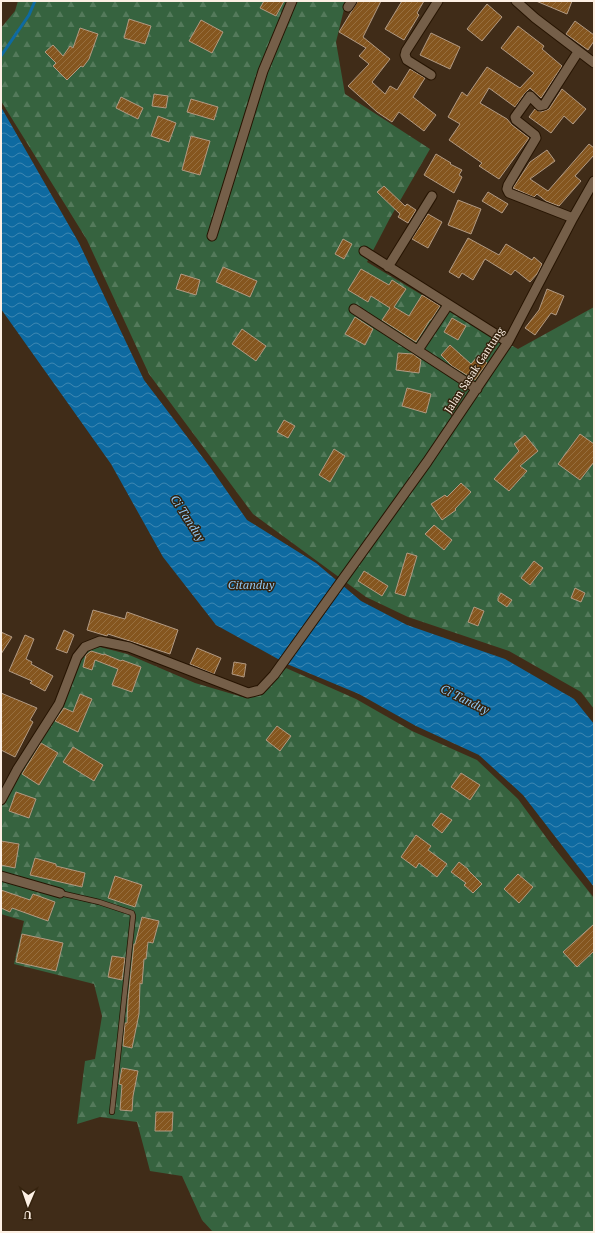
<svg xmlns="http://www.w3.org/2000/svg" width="595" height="1233" font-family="'PT Serif',serif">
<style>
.forest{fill:url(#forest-firs)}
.water{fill:url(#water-waves)}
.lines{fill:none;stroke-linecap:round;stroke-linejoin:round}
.stream{stroke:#0e6aa1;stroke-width:3}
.building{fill:url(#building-hatch);stroke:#b29a83}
.lane-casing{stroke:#261402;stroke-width:6}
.street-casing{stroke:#261402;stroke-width:11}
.lane{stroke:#755f49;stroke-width:4.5}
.street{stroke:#755f49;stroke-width:9}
.labels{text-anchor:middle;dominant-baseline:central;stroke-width:3;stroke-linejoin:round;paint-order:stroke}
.street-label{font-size:11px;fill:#fdf0e4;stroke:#35230e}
.water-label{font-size:12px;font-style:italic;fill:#8fc9f6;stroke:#35230e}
</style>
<defs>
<pattern id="forest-firs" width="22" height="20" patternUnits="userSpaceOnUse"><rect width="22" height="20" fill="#36633f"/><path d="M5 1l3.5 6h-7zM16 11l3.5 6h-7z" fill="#547a5b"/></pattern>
<pattern id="water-waves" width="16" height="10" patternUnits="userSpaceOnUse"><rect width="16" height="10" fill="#0e6aa1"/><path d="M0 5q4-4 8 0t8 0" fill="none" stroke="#3e87b2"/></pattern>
<pattern id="building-hatch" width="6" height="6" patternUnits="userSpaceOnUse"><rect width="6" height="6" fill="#85561f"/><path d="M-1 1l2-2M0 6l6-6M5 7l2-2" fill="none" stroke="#976f3f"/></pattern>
</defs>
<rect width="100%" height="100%" fill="#402c18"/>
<path class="forest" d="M18,1h328l-10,41 9,52 85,55 -40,69 -23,44 85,51 66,36 76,-42v402l-13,-17 -72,-41 -101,-34 -42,-20 -113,-83 -104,-140 -62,-134 -86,-139v-73l14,-17z
M100,647l27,7 68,29 51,15 18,-5 22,-25 70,31 56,32 65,29 41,39 33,45 43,54v334h-381l-11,-12 -20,-44 -32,-5 -13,-49 -37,-5 -23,7 8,-63 10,-2 7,-43 -8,-32 -80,-20 10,-43 -23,-7v-107l78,-146 7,-10z"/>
<path class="water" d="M1,107l78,136 65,137 66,87 37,53 69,43 45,38 46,24 98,34 69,40 20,25v163l-71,-92 -44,-40 -63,-29 -57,-32 -72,-30 -71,-39 -53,-68 -52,-93 -110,-155z"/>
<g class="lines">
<path class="stream" d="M1,56l28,-41 6,-14"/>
</g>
<path class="building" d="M264,1h20l-8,15 -16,-8z
M358,1h23l-18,36 27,22 -18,23 13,12 5,-8 7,4 13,-21 15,9 -12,19 23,18 -12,16 -25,-19 -7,10 -15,-10 -29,-26 21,-22 -10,-8 7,-8 -27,-16z
M402,1h22l-7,12 2,2 -15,25 -19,-11z
M536,1h36l-5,13z
M487,4l15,13 -20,24 -15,-12z
M129,19l22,7 -6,18 -21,-6z
M201,20l22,12 -11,21 -23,-12z
M575,21l19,14v6l-6,9 -22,-16z
M518,26l26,20 -2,3 20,17 -21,32 -11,-10 -5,5 -10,14 -26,-19 -9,15 27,16 5,6 17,13 -30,41 -20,-13 3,-3 -33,-23 11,-16 -12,-7 14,-25 5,4 20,-29 33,21 14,-15 -33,-25z
M80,28l18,6 -9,25 -6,8 -2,-1 -14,14 -14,-14 3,-3 -11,-11 8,-7 10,11 7,-10 3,2z
M431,33l29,14 -10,22 -30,-14z
M562,89l24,20 -13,15 -9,-8 -13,17 -22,-16 6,-8 6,3 8,-3z
M154,94l14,2 -2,12 -14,-2z
M121,97l22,11 -5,11 -22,-11z
M191,99l27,8 -4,13 -27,-8z
M158,116l18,7 -7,19 -18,-6z
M191,136l19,5 -10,34 -18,-5z
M589,144l5,4v7l-19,21 6,5 -22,25 -13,-5 -9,-7 -3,3 -21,-9 17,-26 17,-12 8,11 -25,18 18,12z
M436,154l15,9 -1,1 12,6 -3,5 3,2 -8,16 -30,-18z
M384,186l21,20 2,-2 9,6 -8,13 -10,-6 2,-3 -23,-22z
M488,192l20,12 -6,9 -20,-12z
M458,200l23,9 -10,25 -23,-9z
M428,214l14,8 -14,26 -16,-9z
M468,238l31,17 7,-11 26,16 2,-3 8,7 -5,10 -7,8 -15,-12 -4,5 -26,-16 -12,21 -11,-7 -3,5 -10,-6z
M343,239l9,5 -8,15 -9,-5z
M223,267l34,14 -7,16 -34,-15z
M361,269l28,16 3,-5 14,9 -12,18 15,9 13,-21 18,11 -9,14h-1l-14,22 -34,-22 8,-12 -19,-12 -3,6 -20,-12z
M181,274l19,6 -4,15 -20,-6z
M547,289l17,7 -8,19 -5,-2 -16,22 -10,-7 14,-18z
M355,317l18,12 -8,16 -20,-11z
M452,318l14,8 -8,14 -14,-8z
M242,329l24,17 -10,15 -24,-17z
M450,345l21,19 7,-8 9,7 -12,17 -23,-14 -11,-11z
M398,353l15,1 8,6 -2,13 -23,-3z
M407,388l24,6 -5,19 -24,-7z
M284,420l11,6 -7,12 -11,-6z
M580,434l14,10v18l-14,18 -22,-16z
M525,435l13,16 -18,15 7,5 -18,20 -15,-12 25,-28 -5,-7z
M334,449l11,7 -15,26 -11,-7z
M461,483l10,9 -16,17 1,1 -14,10 -11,-16 14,-9 2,2z
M434,525l18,15 -8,10 -19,-16z
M407,553l10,3 -12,40 -10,-3z
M534,561l9,7 -13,17 -9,-7z
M364,571l24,15 -6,10 -24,-15z
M575,588l10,5 -4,9 -10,-4z
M501,593l11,7 -5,7 -9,-6v-3z
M474,607l10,4 -6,15 -10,-4z
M93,610l32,9 2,-7 51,18 -8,24 -62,-20 -1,2 -20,-6z
M64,630l10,5 -7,18 -11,-4z
M1,632l11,5 -11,17z
M25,635l9,4 -8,20 6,3 -1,2 22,12 -8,15 -15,-8 2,-2 -23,-10z
M197,648l24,10 -7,16 -24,-10z
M91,651l13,4v-1l17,7 1,-1 19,7 -9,25 -20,-7 6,-16 -23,-9 -3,10 -9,-3 3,-12z
M234,662l12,2 -2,13 -12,-3z
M1,693l36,15 -7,12 3,2 -18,35 -14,-7z
M80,694l12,5 -14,33 -23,-11 9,-13 9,4z
M277,726l14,10 -11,15 -14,-11z
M41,743l17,10 -19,32 -17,-11z
M73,747l30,18 -9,16 -31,-19z
M461,773l19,12 -10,15 -19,-13z
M16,792l20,7 -7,19 -20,-7z
M441,813l11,7 -10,13 -10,-8z
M416,835l15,11 -3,4 19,14 -10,13 -18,-14 -3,5 -15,-11z
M1,841l18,3 -4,24 -14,-3z
M35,858l21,6v2l29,7 -3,14 -52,-12z
M459,862l9,7v1l14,14 -9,9 -9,-8 2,-2 -15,-11z
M518,874l15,13 -14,16 -15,-14z
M115,876l27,9 -7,22 -27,-9z
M1,890l29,10 3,-6 22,8 -7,19 -36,-13 -2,4 -9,-4z
M142,917l17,4 -6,22 -5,-1 -2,17h-2l-2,25 -2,-1 -1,31 -7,34 -9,-2 2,-23h2l1,-23 6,-56h1z
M594,924v27l-17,16 -14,-15z
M22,934l41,9 -7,28 -40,-9z
M112,956l13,2 -3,22 -14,-3z
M122,1068l16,3 -5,25 -1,15 -12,-1 2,-25 -3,-1z
M156,1112h17l-1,19h-17z"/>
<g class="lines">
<g class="lane-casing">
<path id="lane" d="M60,893l39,9 33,11 1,3 -21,196"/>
</g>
<g class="street-casing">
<path id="street" d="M516,1l19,17 59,45
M348,7l4,-6
M431,75l-24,-15 -2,-5 1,-4 32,-50
M573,218l-64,-25 -2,-4 1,-4 28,-47 -1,-3 -19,-15 -1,-3 15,-21 10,10 4,-1 34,-53
M212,236l51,-165 29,-70
M364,251l144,91
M388,267l44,-71
M354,309l123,80
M418,350l30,-45
M1,800l16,-30 42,-66 18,-47 8,-10 15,-6 29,6 119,46 12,-3 14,-15 153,-213 81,-120 65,-124 21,-37
M1,876l59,17"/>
</g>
<use href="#lane" class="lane"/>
<use href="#street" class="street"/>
</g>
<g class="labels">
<g class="street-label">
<text transform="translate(474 370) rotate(-57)">Jalan Sasak Gantung</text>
</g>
<g class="water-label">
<text transform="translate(188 518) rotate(57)">Ci Tanduy</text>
<text x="251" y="584">Citanduy</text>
<text transform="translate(465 699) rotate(26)">Ci Tanduy</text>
</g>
</g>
<rect width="595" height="1233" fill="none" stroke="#fdf0e4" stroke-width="4"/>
<g transform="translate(28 1205) rotate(182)" stroke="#35230e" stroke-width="3" paint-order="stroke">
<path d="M0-3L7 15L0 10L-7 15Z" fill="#fdf0e4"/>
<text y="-6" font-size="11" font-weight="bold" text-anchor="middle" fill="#fdf0e4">U</text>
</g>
</svg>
